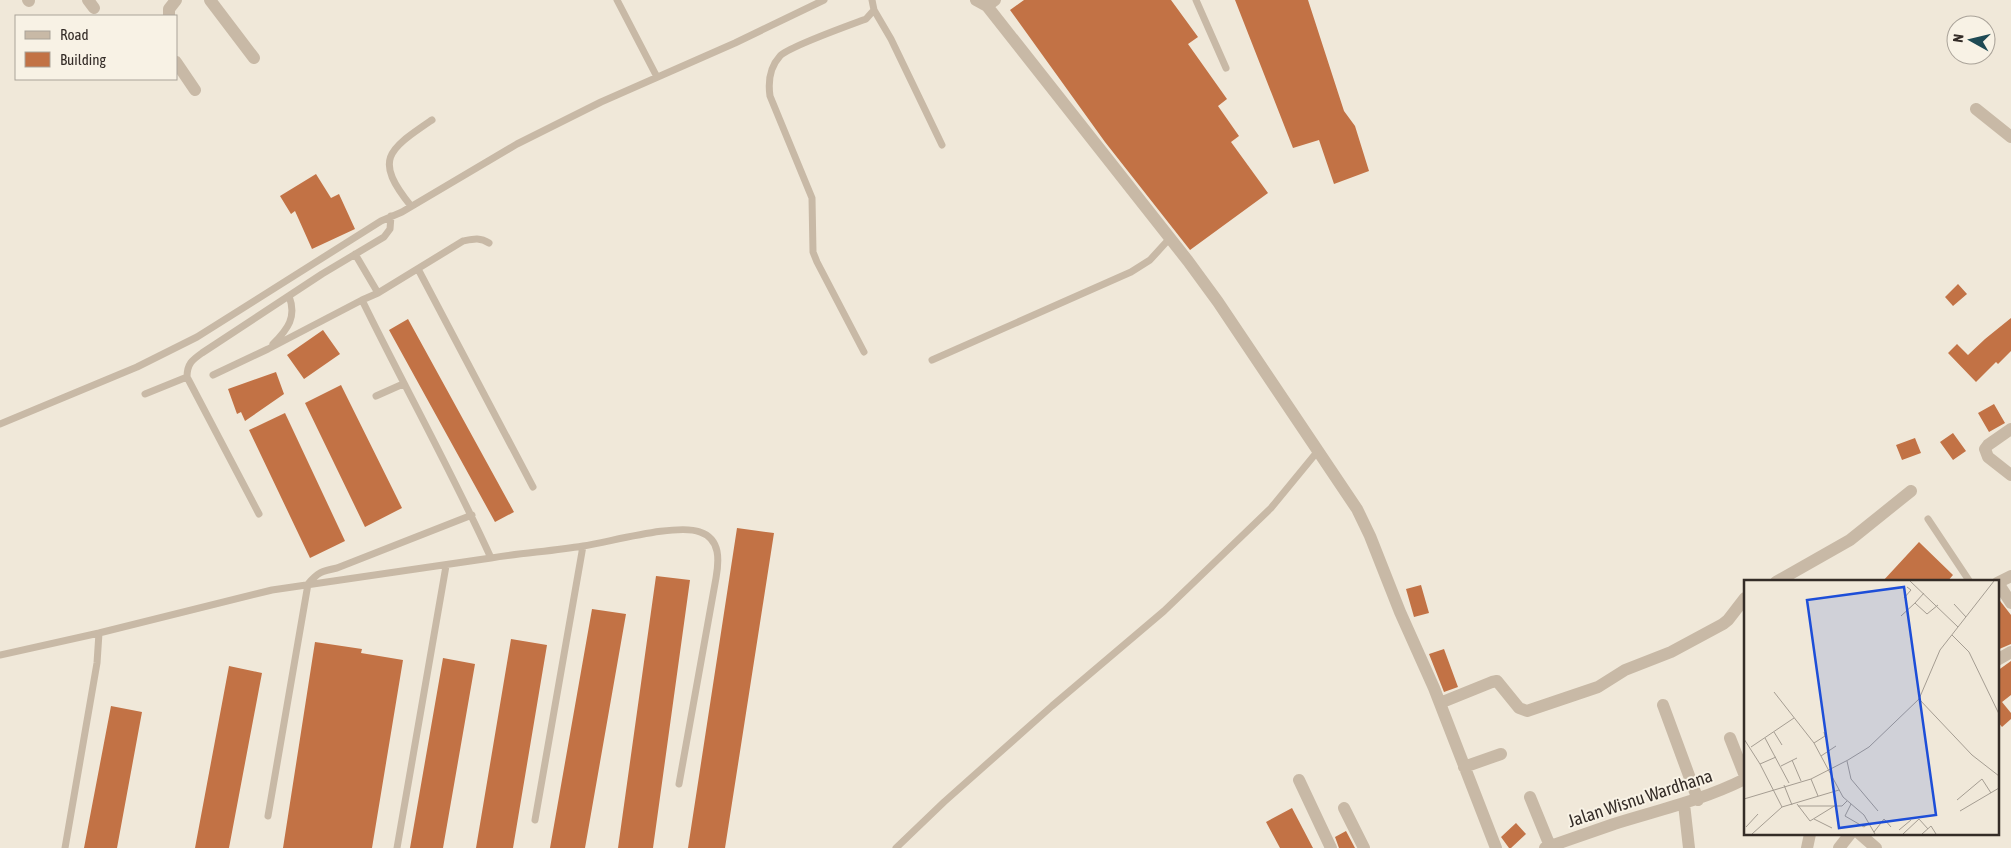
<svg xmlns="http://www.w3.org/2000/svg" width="2011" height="848" font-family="'Asap Condensed',sans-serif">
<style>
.building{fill:#c27245}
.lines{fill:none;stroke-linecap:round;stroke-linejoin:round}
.lane{stroke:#c8b9a6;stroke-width:7}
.street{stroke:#c8b9a6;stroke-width:12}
.labels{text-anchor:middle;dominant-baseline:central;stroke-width:4;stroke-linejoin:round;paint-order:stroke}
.street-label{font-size:18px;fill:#342c27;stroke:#f8f2e5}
.inset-road{fill:none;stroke:#a59d92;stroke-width:1}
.view{fill:#1d4ed8;fill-opacity:0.15;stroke:#1d4ed8;stroke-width:2.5}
.inset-edge{fill:none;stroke:#342c27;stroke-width:2.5}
</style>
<rect width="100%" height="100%" fill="#f0e8d9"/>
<path class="building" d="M1024,0h147l27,37 -10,7 39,55 -9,7 21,30 -8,6 37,51 -78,57 -85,-108 -95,-132z
M1235,0h73l36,111 11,15 14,45 -35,13 -15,-44 -26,8z
M316,174l15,24 8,-4 16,35 -43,20 -17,-38 -4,3 -11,-18z
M1958,284l9,10 -14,12 -8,-9z
M2011,318v33l-13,13 -2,-2 -20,20 -28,-29 9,-9 11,11 17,-16z
M408,319l106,193 -19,10 -106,-192z
M323,330l17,24 -36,25 -17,-24z
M276,372l8,22 -39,27 -4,-9 -4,2 -9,-25z
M341,385l61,123 -37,19 -60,-124z
M1994,404l11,19 -16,9 -11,-19z
M285,413l60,128 -35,17 -61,-128z
M1953,433l13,18 -13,9 -13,-18z
M1915,438l6,15 -19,7 -6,-15z
M737,528l37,5 -49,315h-37z
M1919,542l34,33 -6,7h-65z
M656,576l34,4 -37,268h-35z
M1421,585l8,28 -15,4 -8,-28z
M1997,597l14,18v29l-14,6z
M592,609l34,5 -41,234h-35z
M511,639l36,6 -34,203h-37z
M315,642l47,7 -1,4 42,7 -31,188h-89z
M1444,649l14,38 -14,5 -15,-38z
M443,658l32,6 -32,184h-33z
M2011,661v34l-9,7 9,11v6l-9,8 -5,-6v-50z
M229,666l33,7 -33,175h-34z
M111,706l31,6 -25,136h-33z
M1292,808l21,40h-33l-14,-26z
M1516,823l10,11 -15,14h-2l-8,-11z
M1346,831l9,17h-16l-4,-11z"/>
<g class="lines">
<path class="lane" d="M617,0l40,77
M1196,0l30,68
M874,10l17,29 51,106
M411,206c-38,-47 -23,-56 21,-86
M355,254l23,39 85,-52c10,-2 17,-4 26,2
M418,269l115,218
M378,293l-16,7c42,86 89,170 129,258 31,-5 62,-7 92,-12 27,-4 94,-23 117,-14 21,7 19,29 16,46l-37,206
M273,344c15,-15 24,-27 16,-48
M864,352l-47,-90 -4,-10 -1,-54 -42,-102c-2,-14 0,-29 10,-40 8,-9 70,-31 86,-37l8,-9 -2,-10
M932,360l199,-88 19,-12 20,-22
M213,375l55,-26 94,-49
M145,394l42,-17
M376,396l27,-12
M0,424l137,-57 60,-30 184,-116 21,-9 115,-68 84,-42 134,-59 89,-43
M259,514l-72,-137c0,-13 5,-17 15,-24l120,-79 62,-37 6,-8 1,-13
M1928,519l42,63
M0,655l99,-22 173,-43 219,-32
M268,816l40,-232c10,-12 14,-13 29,-16l135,-53
M535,820l48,-274
M65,848l32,-185 2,-30
M397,848l49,-282
M896,848l48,-46 108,-96 112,-95 107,-103 46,-56"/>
<path class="street" d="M28,0l1,1
M88,0l6,8
M210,0l44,58
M976,0l11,6
M995,0l-8,6 201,255 30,41 139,207 13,27 30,76 34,76 62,160
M169,16v-7l7,-9
M176,62l19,28
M1976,109l35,28
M2011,429l-23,16 -3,4 3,8 23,18
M1776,582l74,-42 61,-49
M1997,583l14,-7
M1998,583l13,20
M1997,660l14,-8
M1440,703l52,-21 5,-1 22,27 8,3 71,-24 27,-17 46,-18 52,-28 5,-4 17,-22
M1663,705l35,95
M1730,738l15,38
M1464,767l37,-13
M1299,780l32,68
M1530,797l20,49
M1684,804l5,44
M1344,808l20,40
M1860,834l16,14
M1545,848c23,-8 46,-16 69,-24 45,-14 89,-24 131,-45
M1807,848l3,-14
M1839,848l11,-14"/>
</g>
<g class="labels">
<g class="street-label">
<text transform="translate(1640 798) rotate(-18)">Jalan Wisnu Wardhana</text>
</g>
</g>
<g transform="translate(1744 580)">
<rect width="255" height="255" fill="#f0e8d9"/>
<path class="inset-road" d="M166,1l48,46M180,13l-9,10 12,11 11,-9M160,18l7,-8 -4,-3M210,24l12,13M157,36l14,-13M208,55l17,17 30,62M30,112l40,51 29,54 21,18 11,19M175,119l21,-49 54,-69M30,152l8,13M21,158l24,45M0,159l16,25M70,163l11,-7 -1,-4M7,167l43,-29M77,176l15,-10M48,180l9,21M103,181l4,18 27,32M37,186l16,-8M67,199l7,17M40,205l8,20M0,219l67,-20 37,-19 21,-13 50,-48 53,56 27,21M213,220l25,-21 9,14M53,224l13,17 26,-16M107,224l-6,12 19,11 5,-4M54,226h44l5,-5M38,227l57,-17M216,231l39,-23M70,239l18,9M2,247l12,-13M155,250l12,-10M130,252l10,-13 7,8M8,254l30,-27 -22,-43 16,-7M159,254l16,-15 9,10M178,254l9,-8 5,8"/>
<path class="view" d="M160,7l32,228 -97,13 -32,-228z"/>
<rect width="255" height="255" class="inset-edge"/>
</g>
<rect x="15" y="15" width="162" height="65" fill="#f8f2e5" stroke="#aaa399"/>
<rect x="25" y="31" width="25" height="8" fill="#c8b9a6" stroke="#aaa399"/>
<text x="60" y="40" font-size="15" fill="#342c27">Road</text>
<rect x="25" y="52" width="25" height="15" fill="#c27245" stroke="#aaa399"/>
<text x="60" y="65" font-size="15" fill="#342c27">Building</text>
<g transform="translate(1971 40) rotate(278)"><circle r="24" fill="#f8f2e5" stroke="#aaa399"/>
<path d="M0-4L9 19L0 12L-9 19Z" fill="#1e4a54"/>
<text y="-8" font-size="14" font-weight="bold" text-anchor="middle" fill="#342c27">N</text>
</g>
</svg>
